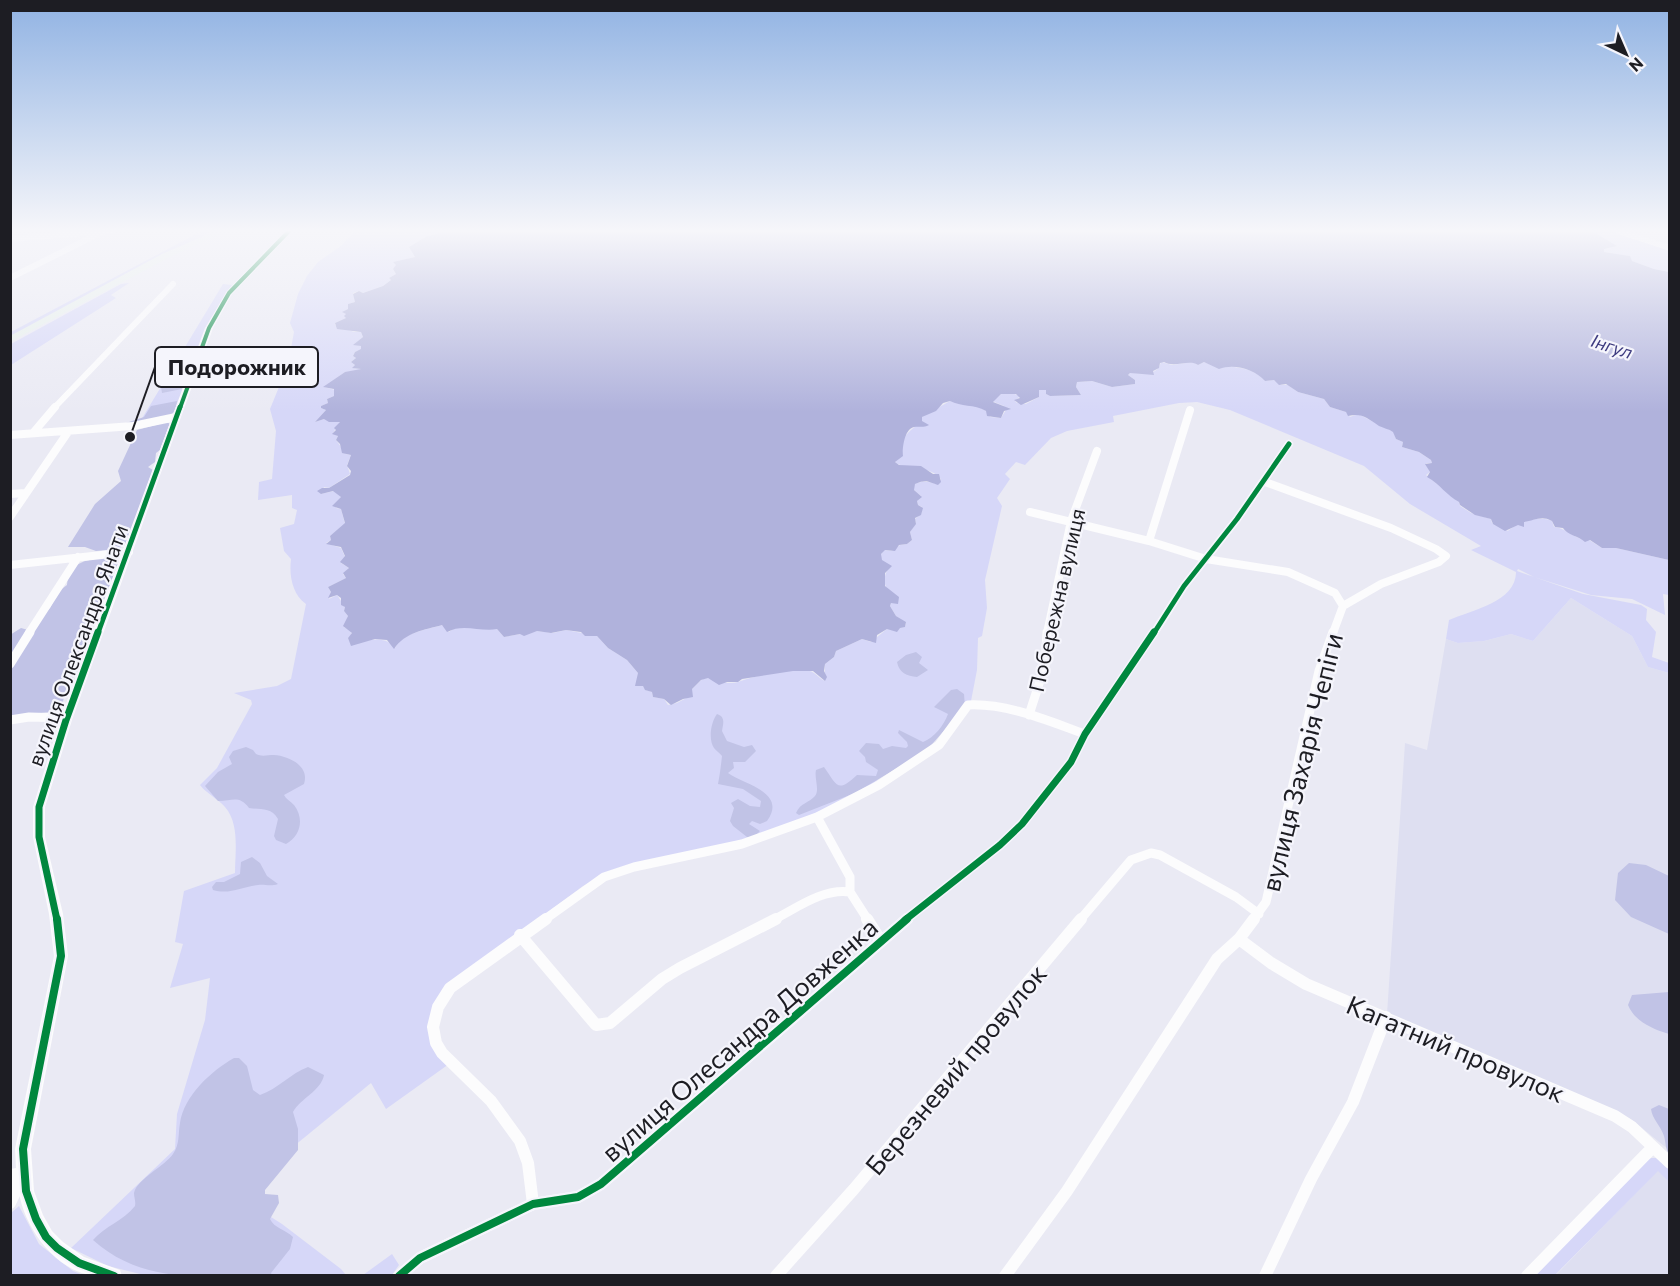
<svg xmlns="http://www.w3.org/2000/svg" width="1680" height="1286" font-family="Commissioner,sans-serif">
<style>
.built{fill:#dedff1}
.green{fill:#d6d7f8}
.forest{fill:#c1c3e6}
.water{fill:#b0b2dc}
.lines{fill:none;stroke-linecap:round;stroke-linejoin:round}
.minor-far3{stroke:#fcfcfd;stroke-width:6}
.minor-far2{stroke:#fcfcfd;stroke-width:8}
.minor-far1{stroke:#fcfcfd;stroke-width:9}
.minor{stroke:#fcfcfd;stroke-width:12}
.tertiary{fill:#fcfcfd;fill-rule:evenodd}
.primary{fill:#e7f0ec;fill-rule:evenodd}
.cycleway-far3-casing{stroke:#f5f5fc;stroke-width:6}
.cycleway-far2-casing{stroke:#f5f5fc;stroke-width:8}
.cycleway-far1-casing{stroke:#f5f5fc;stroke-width:10}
.cycleway-casing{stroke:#f5f5fc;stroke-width:12}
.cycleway-far3{stroke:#00873e;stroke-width:4}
.cycleway-far2{stroke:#00873e;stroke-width:5}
.cycleway-far1{stroke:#00873e;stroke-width:7}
.cycleway{stroke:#00873e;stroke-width:8}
.labels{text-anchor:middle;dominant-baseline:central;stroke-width:4.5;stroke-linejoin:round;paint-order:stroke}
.far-water-label{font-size:18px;font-style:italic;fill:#3e3c80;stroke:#f5f5fc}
.street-label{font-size:21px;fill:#1d1d23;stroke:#f5f5fc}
.near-street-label{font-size:26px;fill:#1d1d23;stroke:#f5f5fc}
.leader{fill:none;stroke:#1d1d23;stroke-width:2}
.callout-dot{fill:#1d1d23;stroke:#f5f5fc;stroke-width:2}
.callout{fill:#f5f5fc;stroke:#1d1d23;stroke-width:2}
.callout-label{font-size:22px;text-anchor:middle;font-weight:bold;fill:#1d1d23}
</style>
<rect width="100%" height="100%" fill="#eaeaf4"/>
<path class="built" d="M1571,598l61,38 16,31 21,6v477l-37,-30 -245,-106 18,-271 22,7 19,-111 12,4 26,-2 27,-7 22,7z
M1658,1170l11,12v93l-114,1z"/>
<path class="green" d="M202,231l9,1 -200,105v-5z
M355,231h97l-25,5 -17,10 5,11 -21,5 3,4 -4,3 3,5 -7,4 2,2 -8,6 -20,7 -4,-2 -6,2 2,9 -7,2v5l-5,3 3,2v4l-11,5v2l19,7h7l2,5 -8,7 6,2v4l-6,2 -2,4 3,2 -5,4 4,3 -2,3 8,1 -7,3h-9l-21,15 11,3 -1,6 -7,3 1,4 -7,3v2l5,2 -11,12 9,-3 16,3 -7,11 5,3 -2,4 10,14 5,1 -4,10 3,9 -21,14 -5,-1 -3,7 13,-3 5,2 2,4 -5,11 5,1 4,15 -15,12 1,4 -5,3 15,5 4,9 -4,6 8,5 -6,6 3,4 -18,9 3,5 -2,7 8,-4 8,12 -1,4 4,5 -4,11 7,4 1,4 -4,3 4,6c16,-4 33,-9 43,4 8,-16 32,-18 47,-23l7,7c13,-10 33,-3 48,-3l7,8 33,-6 16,2 13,-3 31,6 11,12 19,12 11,13 -1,13h6l3,4 6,2 1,5 11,2 4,6 9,-2 15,-8v-6c5,-4 8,-10 15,-11 7,0 20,8 31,4 19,-7 46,-13 68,-12 9,1 12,8 19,11v-17l9,-7 2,-6 26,-12 9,3 16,-13 18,-2 1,-4 -10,-7 -6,-10 1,-3 7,-1 -1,-6c-12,-5 -16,-15 -9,-27l-7,-10v-5l3,-4 8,1 8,-6 7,-1 5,-4 -2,-8 6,-9 -1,-4 6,-5 1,-7 -4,-2 -1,-4 4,-5 -7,-6v-6c11,-4 15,-2 24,0l3,-5c-12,-15 -33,-7 -46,-17l7,-7c-3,-18 8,-24 20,-34v-4l28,-16 27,5 9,5 4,6 11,1 5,-8 -2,-4 -12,-5 9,-7 8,-2 11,4 -5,5 2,2 9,1 13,-7v-7h7v4l4,2 31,-1 -5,-8 1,-5 15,-1 20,6 23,-3v-4l-7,-5 2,-2c11,-1 27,5 31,-11l11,3 21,-3 5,3 6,-3c20,7 47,1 61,19l9,-1 7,5h7l10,7 26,7 6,8 16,5 4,5 8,-3 36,18 2,7 7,3 -1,5 17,5 12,8 1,3h-6l4,9 -4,3c13,10 21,18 33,27l1,4 11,7 20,6 1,4 16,8c9,-9 32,-16 44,-10l2,6c13,1 23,14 35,13l13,8h14l53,12v35l-6,-1 2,21 -33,-16 -41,-4 -57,-18 -16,-8 -1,2 66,23 58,11 6,4 -1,11 10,12 -4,25 17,6v10l-21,-6 -16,-31 -61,-38 -38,43 -22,-7 -27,7 -26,2 -12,-4 3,-19c23,-10 67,-18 67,-48l-45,-22 10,-4 -71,-42 -46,-38 -134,-56 -33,-8 -18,1 -66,13 1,6 -47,9 -16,7 -26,27 -9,-3 -11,12 5,5 -13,19 5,8 -17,74 2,28 -5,28 -4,2 -1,32 -6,31 -13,17 -99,76 -97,42 -159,39 -20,11 -140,104c-23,31 -12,45 6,74l-63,45 -15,-26 -88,72 -58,33 57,36 59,45 5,6h-202l-36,-9 -37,-18 104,-99 2,-35 28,-94 5,-42 -40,10 13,-44 -8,-2 9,-51 51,-18c0,-20 5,-49 -10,-66 -7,-8 -19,-14 -25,-22l17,-17 35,-64 -1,-4 -17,-7 43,-7 14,-7 15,-75c-14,-10 -17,-29 -15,-45l-7,-8 -4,-23 14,-4 3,-14 -5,-2v-13l-34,5 1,-18 13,-3 4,-48 -6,-22 18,-44 6,-33 -4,-9 8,-29 9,-18 11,-14 23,-16z
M1615,231l54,19v22l-15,-3 -22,-8 -3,-2 1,-3 -26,-4v-3l9,-2 -3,-5 -18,-10z
M129,283l-18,12 5,3 -105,67v-21l110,-60z
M223,284l9,1 -26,43 -32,86 -36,11z
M1651,1158h5l13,11v13l-11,-11 -103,104 -22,1 111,-114z
M19,1206l20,38 34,27 10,4h-72v-62z
M392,1254l7,11 -7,10h-29z"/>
<path class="forest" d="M197,346l-10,29 -5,5 2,4 -2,5 -20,4 -1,-6 21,-36z
M177,401l-1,8 -7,8 -43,6 18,-6 7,-11z
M167,422l3,2 -10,26 -4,3 -1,9 -7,5 5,3 -27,75 -9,4 -21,2 -11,-4h-17l27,-43 26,-23 -3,-10 19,-41z
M104,558l2,2 14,1 -20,48 -13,14 1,16 -11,32 -12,21 -4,19 -50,5 -1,-81 11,-7 7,2 22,-22 9,-17 8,-6c2,-23 18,-25 37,-27z
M916,652l6,5 -3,6 9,7 -11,7c-10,-1 -18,-4 -20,-15l9,-7z
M957,689l7,5 1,13 -39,44 -71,42 -56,22 -3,-2c4,-10 13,-10 19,-17 5,-6 -1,-18 1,-26l8,-3c13,18 13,27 33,8l19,1 2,-6 -12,-8 -1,-5 -6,-6 7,-8 13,1 4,5 9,-3 14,2 2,-2 -1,-4 -9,-9 1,-3 24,12c11,-4 21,-17 25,-28l-14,-7 17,-17z
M717,714c9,3 6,10 5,17l5,10 17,6 8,-2 4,6 -11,11h-12l1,6 -6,5c15,11 60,19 39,48l-7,3 -8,-3 -3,3 11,7 -6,6h-7l-14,-11 -3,-5 4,-13 -3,-5 7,-4 12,7 10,1 1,-6 -18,-12 -25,-5c2,-10 3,-19 4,-28 -2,-3 -6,-5 -8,-8 -6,-9 -3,-26 3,-34z
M246,747l7,3 3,4c6,3 11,1 18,1 15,1 36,11 30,29l-20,11c2,4 6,6 10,10 11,14 6,32 -8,39l-10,-4 -2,-4 4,-17c-7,-12 -17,-9 -29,-11 -10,-13 -16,-7 -31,-7l-13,-15 13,-14 14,-8 -3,-7 4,-6z
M252,857l8,6 7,13 11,8c-8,3 -13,0 -20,1 -16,2 -29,10 -45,5l-1,-3 4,-5h8l16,-8 1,-12z
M1629,863l17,2 23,11v58l-38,-17 -16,-17 3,-27z
M1669,992v42c-16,-5 -34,-12 -41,-29l4,-10z
M234,1058h5l8,8 6,24 7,5c18,-6 31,-22 48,-28l16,8c-3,16 -23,23 -31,37l5,17v21l-33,40v4l13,1 1,8 -9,16c4,9 16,11 23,18l-3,12 -19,24 1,2c-63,1 -128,11 -179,-35 12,-14 30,-19 42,-34 1,-5 -1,-8 -1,-13 3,-14 31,-27 39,-39 7,-10 5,-20 7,-31 4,-27 31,-52 54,-65z
M1659,1105l10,4v45c-4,-6 -3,-11 -5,-18 -3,-10 -12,-17 -13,-27z"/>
<path class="water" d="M452,231h1140l25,15 -13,3v3l26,4 2,5 22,8 15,3v288l-53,-12h-14l-12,-8 -5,2c-6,-6 -18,-7 -22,-14l-8,-1 -3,-6c-11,-6 -18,0 -28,1v5l-6,-2 -13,6 -12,-7 -2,-5 -16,-4 -15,-10 -1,-3c-13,-7 -18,-17 -32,-25l3,-5 -5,-8 7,-1 -1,-3 -12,-8 -17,-5 1,-5 -7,-3 -3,-7c-4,-3 -10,-4 -14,-6 -12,-8 -17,-13 -31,-10l-2,-4 -16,-5 -6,-8 -26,-7 -12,-8 -7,1 -5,-5 -9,1c-10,-11 -30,-18 -46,-12l-15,-7 -6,3c-8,-6 -24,3 -34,-3l-4,1 -1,5 -6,3 1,4 -24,-2 -2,2 7,5v4l-23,3 -20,-6 -15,1 -1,5 5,8 -31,1 -4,-2v-4h-7v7l-18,8 -7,-5 6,-2 -4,-4h-15l-8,8 18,7 -7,2 -3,7 -14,-2 -1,-5c-12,-7 -25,-4 -36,-10l-7,2 -7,8 -14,6v4l7,4c-6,3 -9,1 -15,2 -10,2 -12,23 -11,29l-8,6 4,3 22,1 12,8h6l2,8 -3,3c-10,-3 -11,-6 -23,-1l-1,6 8,7 -5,4 1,4 5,3 -2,7 -6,3 1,6 -6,8 2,8 -5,4 -8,1 -4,6 -10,-1 -4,4 1,6 10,6 -7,7v13l14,11 -1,7 -7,-1 -1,3 6,10 10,6 -1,5 -5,1 -3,4 -10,-3 -10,6 -1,8 -14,-4 -26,12 -2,6 -9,7 -1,7 3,6 -2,4 -12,-10h-20l-51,8 -4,3h-11l-8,3 -11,-7 -7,2 -9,9 1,8 -10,2 -12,6 -7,-6 -11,-2 -1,-5 -7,-2 -2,-4h-8l3,-13 -11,-13 -19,-12 -11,-12h-12l-4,-4 -15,-2 -15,3 -14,-2 -13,5 -4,-2 -16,3 -7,-8c-17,3 -34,-6 -50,3l-5,-7c-17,5 -37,7 -48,24l-7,-9 -12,-1 -24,7 -3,-8 4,-5 -9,-7 5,-10 -4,-5 1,-4 -4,-2v-7l-4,-3 -9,3 3,-6 -3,-5 18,-9 -3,-5 6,-5 -9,-6 5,-6 -4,-9 -15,-3 5,-4 -1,-4 15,-13 -4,-14 -9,-3 9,-9 -8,-6 -12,3 -4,-3 5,-3h7l21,-13 1,-4 -4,-5 4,-11 -9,-2 -2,-9 -4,-4 2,-4 -6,-2 4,-4 -2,-2 6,-6h-11l-5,-3 -9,3 11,-12 -5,-2v-2l7,-3 -1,-4 7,-3v-7l-11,-2 22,-15 16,-3 -9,-1 3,-3 -4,-3 5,-4 -3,-2 2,-4 6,-3v-3l-8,-1 10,-8 -2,-5 -24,-3 -2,-6 11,-5 -2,-2 2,-2 -4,-2 6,-3v-5l7,-2 -2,-8 6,-3 4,2 20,-7 8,-6 -2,-2 7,-4 -3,-5 3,-4 -3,-3 22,-5 -6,-10 18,-11z"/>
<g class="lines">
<path class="minor-far3" d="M1618,231l52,17
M10,239l100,-8
M10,278l92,-46
M54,408l119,-124"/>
<path class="minor-far2" d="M33,433l22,-26
M10,435l123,-9 43,-9
M1265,482l126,46 45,21 10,7 -7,6 -58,22 -38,22 -10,27
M10,494l16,-1
M1030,512l119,29 57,18 82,13 47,21 8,13
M10,517l58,-85
M1149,541l41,-131
M10,565l119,-13
M29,633l49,-76
M1047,633l24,-112 26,-70
M1154,633l30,-47 53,-67 52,-75"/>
<path class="minor-far1" d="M10,664l20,-32
M1029,715l16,-50 2,-33
M10,720l19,-3 38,1
M817,817l33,60v15l18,28
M544,920l60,-43 30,-10 108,-23 75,-27 62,-32 60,-40 29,-40c40,-2 80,16 117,29
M773,920c24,-12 50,-32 77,-28
M905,920l95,-75 22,-21 49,-62 14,-28 69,-102
M1080,920l51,-60 20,-7 9,2 76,42 23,17
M1253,920l13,-18 53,-231 14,-39"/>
<path class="minor" d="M867,919l13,21
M520,935l76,90 14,-2 52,-44 18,-11 96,-49
M1239,939l32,24 35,21 309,132 17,11 38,36
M10,1203l13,-27
M533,1204l-5,-41 -8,-22 -29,-40 -49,-48 -6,-10 -3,-16 5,-20 12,-19 96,-69
M399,1276l21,-18 113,-54 45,-7 23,-13 306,-265
M776,1276l78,-87 227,-270
M1005,1276l62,-85 150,-232 22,-20 15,-20
M1265,1276l46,-97 42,-77 33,-85
M1527,1276l126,-129"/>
<path class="tertiary" d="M285,231h7l-60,63 -19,34 -141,392 -27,87v30l18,77 5,42 -37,193 3,42 9,24 9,16 11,11 21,15 36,13 2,6c-10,0 -23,1 -33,-1 -38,-8 -69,-54 -71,-91l-8,1v-16l6,-1 -1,-19 39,-193 -5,-42 -16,-77v-30l27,-87 145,-392 22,-36z"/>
<path class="primary" d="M216,231h10l-58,27 -158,84v-6l152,-82z"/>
<g class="cycleway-far3-casing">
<path id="cycleway-far3" d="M180,408l29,-80 20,-35 60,-62"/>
</g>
<g class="cycleway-far2-casing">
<path id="cycleway-far2" d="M98,633l82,-226
M1154,633l30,-47 53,-67 52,-75"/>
</g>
<g class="cycleway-far1-casing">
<path id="cycleway-far1" d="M57,920l-18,-83v-30l27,-87 32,-88
M905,920l95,-75 22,-21 49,-62 14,-28 69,-102"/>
</g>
<g class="cycleway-casing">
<path id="cycleway" d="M57,919l4,37 -38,193 3,42 10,28 10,18 11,11 22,15 35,13
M399,1276l21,-18 113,-54 45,-7 23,-13 306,-265"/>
</g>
<use href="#cycleway-far3" class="cycleway-far3"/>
<use href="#cycleway-far2" class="cycleway-far2"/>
<use href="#cycleway-far1" class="cycleway-far1"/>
<use href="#cycleway" class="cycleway"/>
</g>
<linearGradient id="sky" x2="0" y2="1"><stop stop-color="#91b3e3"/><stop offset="0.56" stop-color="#f6f6fa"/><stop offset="1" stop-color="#f6f6fa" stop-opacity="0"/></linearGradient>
<rect width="1680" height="412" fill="url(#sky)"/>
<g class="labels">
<g class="far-water-label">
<text transform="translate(1612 346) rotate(18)">Інгул</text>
</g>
<g class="street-label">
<text transform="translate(1056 600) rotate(-77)">Побережна вулиця</text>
<text transform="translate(77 645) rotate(-70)">вулиця Олександра Янати</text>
</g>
<g class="near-street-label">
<text transform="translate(1301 762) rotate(-76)">вулиця Захарія Чепіги</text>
<text transform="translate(739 1039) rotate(-41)">вулиця Олесандра Довженка</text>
<text transform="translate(1456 1048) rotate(23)">Кагатний провулок</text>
<text transform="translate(955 1069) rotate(-50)">Березневий провулок</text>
</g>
</g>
<path class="leader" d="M130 437L155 367"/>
<circle class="callout-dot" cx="130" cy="437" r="6"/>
<rect class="callout" x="155" y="347" width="163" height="40" rx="6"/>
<g class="callout-label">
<text x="237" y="375">Подорожник</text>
</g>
<rect width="1680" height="1286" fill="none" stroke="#1d1d23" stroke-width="24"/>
<g transform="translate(1626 54) rotate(136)" stroke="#f5f5fc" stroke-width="4.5" paint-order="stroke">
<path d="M0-4.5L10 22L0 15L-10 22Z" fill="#1d1d23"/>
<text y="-9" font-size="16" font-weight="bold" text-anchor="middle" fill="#1d1d23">N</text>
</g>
</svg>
